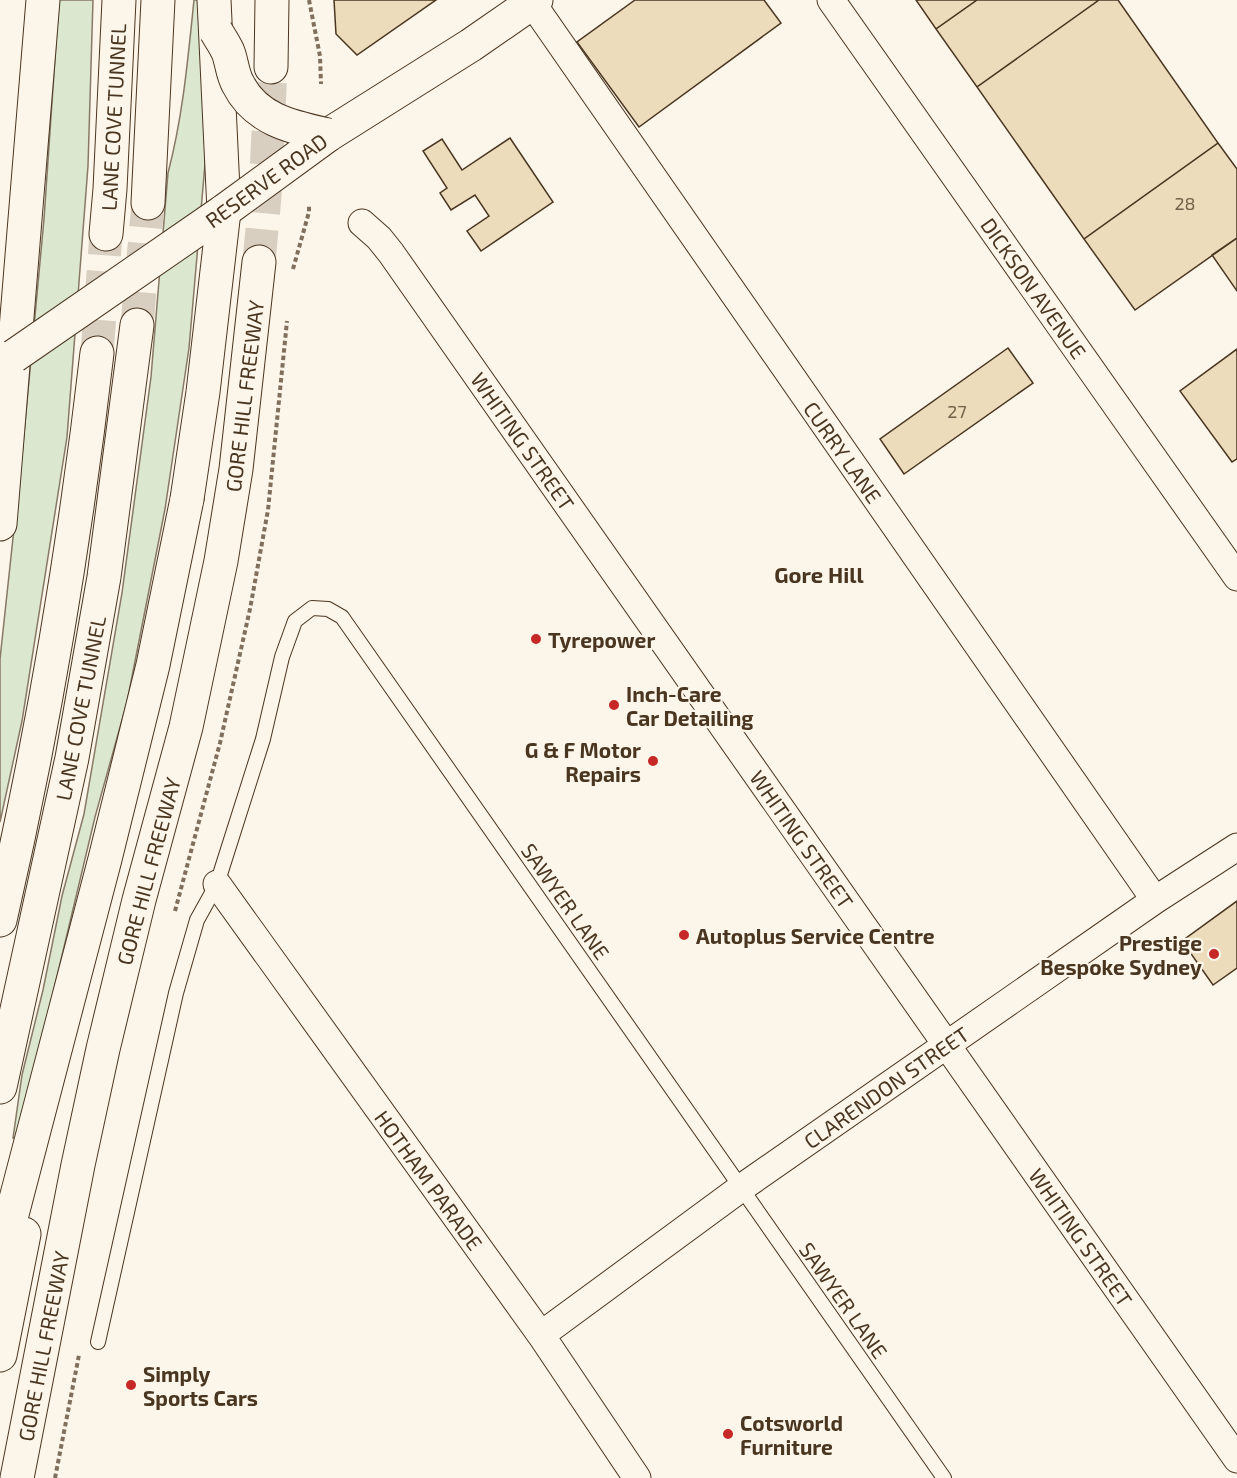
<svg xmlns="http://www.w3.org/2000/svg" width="1237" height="1478" font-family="'Exo 2',sans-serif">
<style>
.green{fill:#dce7d0;stroke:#887966;stroke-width:1.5}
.building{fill:#ecdcbc;stroke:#4a3520;stroke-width:1.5}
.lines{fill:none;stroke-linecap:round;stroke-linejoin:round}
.motorway-tunnel{stroke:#d8cfc1;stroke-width:33;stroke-dasharray:33 16;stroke-linecap:butt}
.service-casing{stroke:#4a3520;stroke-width:16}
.minor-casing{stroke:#4a3520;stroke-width:29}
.tertiary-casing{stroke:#4a3520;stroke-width:35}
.motorway-casing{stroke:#4a3520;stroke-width:35}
.path{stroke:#7f6f5c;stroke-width:4;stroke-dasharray:4.5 3;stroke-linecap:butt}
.service{stroke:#fbf6e9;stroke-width:14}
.minor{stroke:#fbf6e9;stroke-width:27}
.tertiary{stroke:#fbf6e9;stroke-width:33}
.motorway{stroke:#fbf6e9;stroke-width:33}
.tertiary-bridge-casing{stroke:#4a3520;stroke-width:35;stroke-linecap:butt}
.motorway-bridge-casing{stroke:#4a3520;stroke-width:35;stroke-linecap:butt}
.tertiary-bridge{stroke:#fbf6e9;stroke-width:33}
.motorway-bridge{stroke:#fbf6e9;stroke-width:33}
.poi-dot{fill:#c62828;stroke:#fbf6e9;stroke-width:2}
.labels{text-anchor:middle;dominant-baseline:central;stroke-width:4.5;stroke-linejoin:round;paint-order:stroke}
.number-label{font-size:18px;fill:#725f47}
.street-label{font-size:21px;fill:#4a3520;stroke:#fbf6e9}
.poi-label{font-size:21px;font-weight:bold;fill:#4a3520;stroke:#fbf6e9;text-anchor:start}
.neighbourhood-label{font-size:22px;font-weight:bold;fill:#4a3520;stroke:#fbf6e9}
</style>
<rect width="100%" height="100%" fill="#fbf6e9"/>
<path class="green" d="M59,0h34l-5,166 -21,271 -45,284 -22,101v-163l23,-214 21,-226z
M194,0h9l6,118 -20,230 -24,161 -38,193 -32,115 -77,323 -5,-2 9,-63 21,-85 19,-94 22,-82 38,-221 29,-216 17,-204c15,-57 20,-115 26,-173z"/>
<path class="building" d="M334,0h102l-79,55 -21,-21z
M635,0h129l17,23 -142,104 -62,-85z
M916,0h61l-41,29z
M977,0h122l-122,87 -41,-58z
M1099,0h19l100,143 -134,96 -107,-152z
M510,138l43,64 -72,49 -14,-20 22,-15 -14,-21 -24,15 -11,-17 7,-5 -24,-37 19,-12 20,31z
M1218,143l19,26v69l-102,72 -51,-71z
M1237,238v53l-25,-36z
M1008,348l25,35 -129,91 -24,-35z
M1237,349v110l-5,3 -52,-71z
M1237,901v67l-24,17 -31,-44z"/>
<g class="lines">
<path class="motorway-tunnel" d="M259,262l6,-66 6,-129
M137,325l11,-122
M97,353l9,-119"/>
<g class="service-casing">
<path id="service" d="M98,1342l78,-349 21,-73 20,-36 46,-145 19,-82 13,-36 17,-13 16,1 14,8 602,861"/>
</g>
<g class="minor-casing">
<path id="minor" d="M831,0l406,577
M532,3l623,897
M362,223l17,15 12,15 846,1206
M217,884l324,451 96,143
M541,1335l200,-147 414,-288 82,-53"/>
</g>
<g class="tertiary-casing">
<path id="tertiary" d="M328,135l143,-90 65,-45"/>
</g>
<g class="motorway-casing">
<path id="motorway" d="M214,0l10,211
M271,67l1,-67
M148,203l10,-203
M106,234l4,-45 9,-189
M0,524l43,-524
M0,920c43,-187 75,-376 97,-567
M0,1087l72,-329 32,-181 33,-252
M0,1260l105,-401 48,-194 34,-166
M0,1355l24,-121
M17,1478l61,-313 25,-116 36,-149 47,-173 35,-166 15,-92 23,-207"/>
</g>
<path class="path" d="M309,0l11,56 1,28
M293,269l16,-57v-8
M175,911l45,-168 30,-134 18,-99 19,-189
M55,1478l24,-123"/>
<use href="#service" class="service"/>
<use href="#minor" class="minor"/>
<use href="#tertiary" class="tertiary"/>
<use href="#motorway" class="motorway"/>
<g class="tertiary-bridge-casing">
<path id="tertiary-bridge" d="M14,356l210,-145 104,-76"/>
</g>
<g class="motorway-bridge-casing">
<path id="motorway-bridge" d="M216,31c4,7 9,14 12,21 4,10 4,21 10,32 18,36 54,43 90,51
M187,499l16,-107 21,-181"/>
</g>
<use href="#tertiary-bridge" class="tertiary-bridge"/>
<use href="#motorway-bridge" class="motorway-bridge"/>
</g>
<g class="poi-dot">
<circle cx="536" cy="639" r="6"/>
<circle cx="614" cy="705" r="6"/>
<circle cx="653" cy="761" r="6"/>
<circle cx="684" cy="935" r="6"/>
<circle cx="1214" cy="954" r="6"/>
<circle cx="131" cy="1385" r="6"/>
<circle cx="728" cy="1434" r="6"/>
</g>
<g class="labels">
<g class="number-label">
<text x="1185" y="203">28</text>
<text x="957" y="411">27</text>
</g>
<g class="street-label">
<text transform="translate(113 117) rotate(-87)">LANE COVE TUNNEL</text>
<text transform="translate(266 180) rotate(-36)">RESERVE ROAD</text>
<text transform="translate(1034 288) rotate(55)">DICKSON AVENUE</text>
<text transform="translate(244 396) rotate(-83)">GORE HILL FREEWAY</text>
<text transform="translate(523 441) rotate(55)">WHITING STREET</text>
<text transform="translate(843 452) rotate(55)">CURRY LANE</text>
<text transform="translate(80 708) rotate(-79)">LANE COVE TUNNEL</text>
<text transform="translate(802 839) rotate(55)">WHITING STREET</text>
<text transform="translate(148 871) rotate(-75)">GORE HILL FREEWAY</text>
<text transform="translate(566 901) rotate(55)">SAWYER LANE</text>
<text transform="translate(886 1087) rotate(-35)">CLARENDON STREET</text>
<text transform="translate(429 1180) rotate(54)">HOTHAM PARADE</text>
<text transform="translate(1081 1237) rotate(55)">WHITING STREET</text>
<text transform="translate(844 1300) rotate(55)">SAWYER LANE</text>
<text transform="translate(43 1346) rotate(-79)">GORE HILL FREEWAY</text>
</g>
<g class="poi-label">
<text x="548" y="639">Tyrepower</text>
<text x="626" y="693">Inch-Care<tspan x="626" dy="24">Car Detailing</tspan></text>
<text x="641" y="749" text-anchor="end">G &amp; F Motor<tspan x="641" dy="24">Repairs</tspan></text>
<text x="696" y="935">Autoplus Service Centre</text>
<text x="1202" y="942" text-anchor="end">Prestige<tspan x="1202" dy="24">Bespoke Sydney</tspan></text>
<text x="143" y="1373">Simply<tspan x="143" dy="24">Sports Cars</tspan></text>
<text x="740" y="1422">Cotsworld<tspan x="740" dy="24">Furniture</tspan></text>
</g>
<g class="neighbourhood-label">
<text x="819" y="574">Gore Hill</text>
</g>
</g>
</svg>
